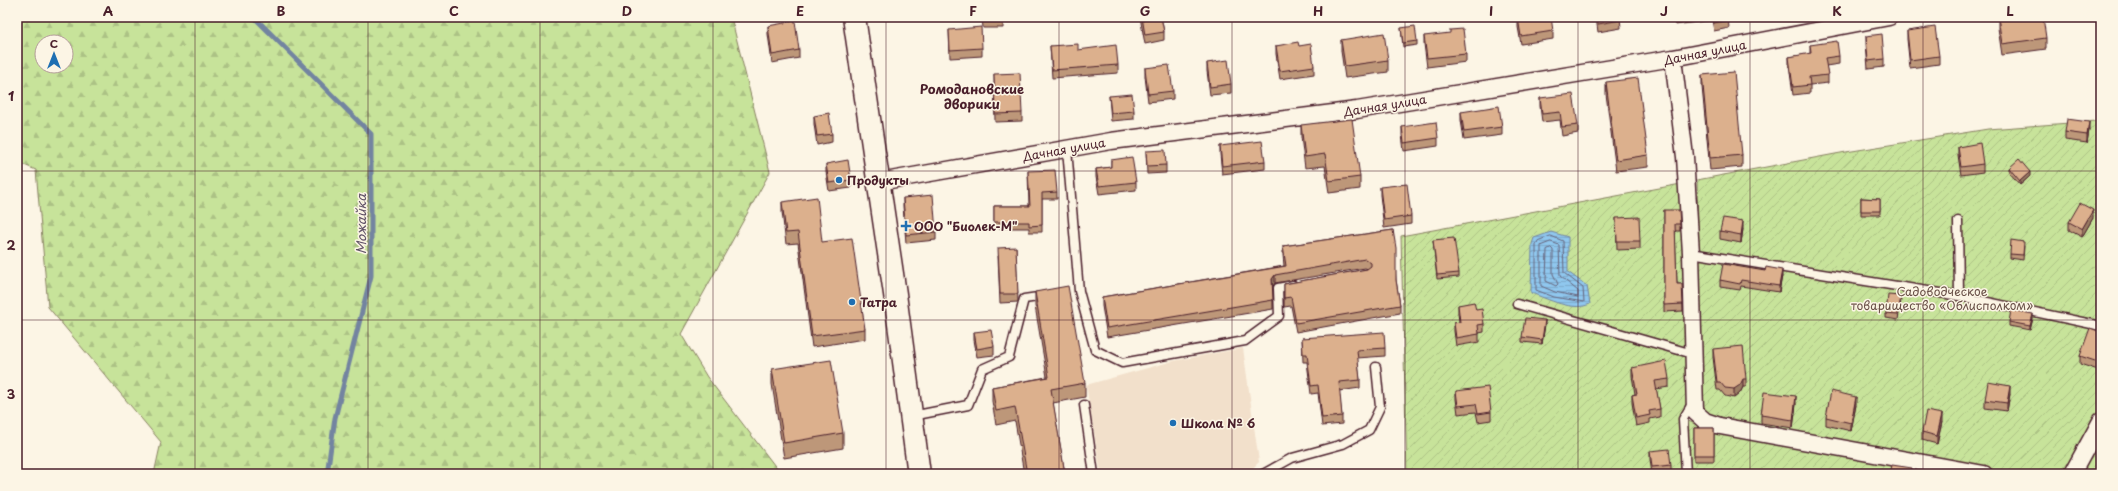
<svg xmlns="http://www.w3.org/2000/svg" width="2118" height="491" font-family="'Playpen Sans',sans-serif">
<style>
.built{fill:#f2e0cb}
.forest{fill:url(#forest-firs);stroke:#888162;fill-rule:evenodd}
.garden{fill:url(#garden-furrows);stroke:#888162}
.water{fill:url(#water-rules);stroke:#7384a0}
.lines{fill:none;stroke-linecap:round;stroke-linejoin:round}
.shore{stroke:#666279;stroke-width:1}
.stream{stroke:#7384a0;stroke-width:5}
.lane-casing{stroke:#4a1f2b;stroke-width:11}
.street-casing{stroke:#4a1f2b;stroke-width:19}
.secondary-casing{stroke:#4a1f2b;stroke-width:25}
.lane{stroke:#fcf5e5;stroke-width:8}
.street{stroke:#fcf5e5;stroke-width:16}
.secondary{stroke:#fcf5e5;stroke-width:22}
.wall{fill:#bd9779;stroke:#4a1f2b}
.shaded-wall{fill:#9a7b63;stroke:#4a1f2b}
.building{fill:#dcb08d;stroke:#4a1f2b}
.grid{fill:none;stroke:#4a1f2b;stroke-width:1;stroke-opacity:0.55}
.poi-dot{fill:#1f6fb2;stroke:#fcf5e5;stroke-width:1.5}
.labels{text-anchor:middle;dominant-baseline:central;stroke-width:3;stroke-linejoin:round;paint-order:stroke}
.street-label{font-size:12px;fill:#4a1f2b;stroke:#fcf5e5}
.poi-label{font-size:12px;font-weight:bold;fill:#4a1f2b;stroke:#fcf5e5;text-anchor:start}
.park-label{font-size:12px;fill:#695047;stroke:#fcf5e5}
.neighbourhood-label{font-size:13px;font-weight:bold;fill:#4a1f2b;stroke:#fcf5e5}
.water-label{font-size:13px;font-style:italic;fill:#5f5166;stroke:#fcf5e5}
.neatline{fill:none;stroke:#4a1f2b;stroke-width:1.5}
.grid-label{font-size:13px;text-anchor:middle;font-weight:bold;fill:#4a1f2b}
</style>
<defs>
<pattern id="forest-firs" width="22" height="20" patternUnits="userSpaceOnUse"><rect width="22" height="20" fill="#c7e39a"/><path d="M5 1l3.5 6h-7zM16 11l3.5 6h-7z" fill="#acc285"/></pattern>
<pattern id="garden-furrows" width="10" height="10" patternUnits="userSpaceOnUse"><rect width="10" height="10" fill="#c7e39a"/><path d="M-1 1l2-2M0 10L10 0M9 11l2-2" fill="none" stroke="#acc285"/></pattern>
<pattern id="water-rules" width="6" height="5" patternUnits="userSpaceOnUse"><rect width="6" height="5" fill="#8fc7ee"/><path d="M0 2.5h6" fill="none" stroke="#7daacc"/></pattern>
</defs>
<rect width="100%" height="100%" fill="#fcf5e5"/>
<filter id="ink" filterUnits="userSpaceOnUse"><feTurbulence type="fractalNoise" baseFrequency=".025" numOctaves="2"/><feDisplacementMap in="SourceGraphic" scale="8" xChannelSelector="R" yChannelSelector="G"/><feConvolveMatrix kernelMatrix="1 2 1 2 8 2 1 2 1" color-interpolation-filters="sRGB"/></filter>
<g filter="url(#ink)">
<path class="built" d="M1243,348l16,114 -12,12h-146l-15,-89 87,-24z"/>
<path class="forest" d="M17,17h714l39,155 -89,162 26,43 74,97h-627l7,-32 -113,-135 -12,-137 -19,-8zM42,42h24v24h-24z"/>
<path class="garden" d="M2101,107v367h-95l-299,-59 -5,-6 -5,-229 149,-28 142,-23 109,-8z
M1681,184l8,199 -1,38 31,12 218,41h-530l-6,-238z"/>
<path class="water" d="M1551,232l17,5v35l19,14 3,18c-17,8 -42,-5 -59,-11l1,-49 2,-6z"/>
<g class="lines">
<path class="shore" d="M1551,236l12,5 1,32 19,15 1,14 -30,-5 -18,-7v-45l2,-4z
M1551,242l8,3 1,31 18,15v6l-23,-5 -14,-6v-40z
M1551,248l2,2v24l5,10 -2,2 -10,-5 1,-31z"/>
<path class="stream" d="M254,17l117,117v142l-36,142 -8,56"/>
<g class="lane-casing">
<path id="lane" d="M1067,149l12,142 16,59 27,13 123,-22 34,-25 -1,-28 15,-3
M1958,221l1,75
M1691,253l268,43 142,30
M1517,304l176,50
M1084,405l10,69
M912,416l56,-11 14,-36 27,-12 15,-58 21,-3
M1263,474l29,-16 51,-14 26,-14 11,-23 -4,-40
M1686,474l-3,-55 9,-15"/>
</g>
<g class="street-casing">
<path id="street" d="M1673,58l12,99 6,96 4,159 10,9 15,5 264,48
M879,182l232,-41 246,-31 316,-52 216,-41
M2072,474l29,-53"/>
</g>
<g class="secondary-casing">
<path id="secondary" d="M854,17l41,277 24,180"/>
</g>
<use href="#lane" class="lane"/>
<use href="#street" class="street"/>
<use href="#secondary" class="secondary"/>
</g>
<path class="wall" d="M982,17h21v11h-20z
M1140,17h21l3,15v8l-19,4z
M1492,17h18v1l-18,1z
M1596,17h24l1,11 -23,4z
M1673,17h55l1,11 -15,3 -2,-11 -37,5z
M1998,17l48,21v11l-44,6 -4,-27z
M1518,18l35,13v8l-32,5 -3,-17z
M768,26l31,24v8l-27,5 -4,-29z
M1401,28l16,13v4l-14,2z
M949,30l33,18v8l-32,2z
M1907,31l32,25v8l-29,4 -3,-29z
M1424,36l42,18v8l-39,5 -3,-23z
M1866,36l18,23v8l-16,2 -2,-25z
M1341,40l47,20v12l-43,6 -4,-27z
M1810,45l29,11v8l-13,2 2,9v8l-18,2v8l-17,2 -4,-30v-8l21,-3z
M1050,46l28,4 40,15v8l-66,5z
M1276,46h23l15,20v8l-34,5 -4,-25z
M1207,63l24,21v9l-21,2 -3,-24z
M1145,68l28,23v8l-25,3 -3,-26z
M994,74l28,39v8l-27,1z
M1702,75l40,80v12l-32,3 -8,-83z
M1606,82l42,73v12l-32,4 -10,-77z
M1109,96l25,15v8l-23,2z
M1540,98l38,27v8l-16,3 -2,-16 -18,2 -2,-16z
M1461,112l41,15v8l-38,5 -3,-20z
M814,116l18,18v8l-15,3 -3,-21z
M1301,125l59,52v12l-31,4 -4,-27 -20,2 -4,-31z
M1402,127l36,11v8l-34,5 -2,-16z
M2089,130l-2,13 -22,-3v-8z
M1220,146l45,15v8l-43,5 -2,-20z
M1958,147l25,17v8l-22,3 -3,-20z
M1146,151l20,14v8l-19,1z
M1111,160l25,22v8l-37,4 -3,-17v-8l15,-2z
M826,164l25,16v8l-22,3 -3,-19z
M2009,168l21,8 -10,9 -11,-13z
M1028,171l29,21v7h-15v33h-13v-4h-35v-22h35z
M1380,187l31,29v8l-27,4 -4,-33z
M903,198l33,34v8l-30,3 -3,-37z
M1861,198l19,1v16h-19z
M782,202l40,40 43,87v10l-53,8 -14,-104 -12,1 -4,-32z
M1664,210l16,14v7h-5l2,53h5l1,27 -19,1z
M1616,218l24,23v8l-23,1z
M2093,218l-11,19 -13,-7v-8z
M1743,229l-2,14 -21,-4v-8z
M1393,230l3,50 4,25v8l-104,19 -5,-26 -7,1v-23l84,-15 -3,-1 -90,15 -2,5v21l-166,28 -5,-31v-9l182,-31 -1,-11v-9z
M1433,240l26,33v4l-22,2z
M2024,246l-1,14 -13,-2v-4z
M1016,247l2,55 -18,1 -2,-47z
M1782,276l-3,16 -38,-6 -1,4 -20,-3v-7z
M1035,292l50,91v14l-32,6 12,71h-41l-9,-53 -19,4 -4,-24v-14l55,-10 -12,-71z
M1901,300l-3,20 -12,-2v-4z
M1458,305l18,5 8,14v8l-5,1v9l-23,4 -2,-15v-8l5,-1 -1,-9z
M2033,318l-3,12 -21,-4v-4z
M1545,324l-3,20 -20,-2v-5z
M974,332l20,14v9l-17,2 -3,-17z
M2101,332v39l-21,-7v-8z
M1302,338l83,10v8l-28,2 3,22v8l-21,3 3,25v8l-20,2 -4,-33 -7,1 -4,-32h-4z
M1713,349l33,30v8h-3l-3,6 -6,5 -9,-2 -5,-6h-3l-4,-33z
M1632,368l37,11v8l-13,2 4,20v8l-10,2v4l-14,3 -4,-23v-8l3,-1 -3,-18z
M772,369l71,64v15l-59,10 -12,-74z
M1456,391l35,21v8l-13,2 -2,-10 -18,2 -2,-15z
M2010,394l-3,17 -22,-3v-8z
M1796,404l-3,24 -32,-5v-8z
M1856,405l-5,26 -25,-6v-8z
M1942,422l-5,22 -15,-4v-8z
M1694,428h20v33h-20z
M1650,451l21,14v8l-8,1h-11l-2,-15z"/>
<path class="shaded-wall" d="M2089,122v8l-2,13v-8z
M2030,172v4l-10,9v-4z
M2093,210v8l-11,19v-8z
M1743,221v8l-2,14v-8z
M1782,270v6l-3,16v-6z
M1275,275v8l-3,5v-9z
M2033,314v4l-3,12v-4z
M1545,320v4l-3,20v-4z
M1743,379v8l-3,6 -6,5v-9z
M2010,386v8l-3,17v-8z
M1796,396v8l-3,24v-8z
M1856,397v8l-5,26v-8z
M1942,414v8l-5,22v-8z"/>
<path class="building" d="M983,17h20v3h-20z
M1142,17h19l3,15 -19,3z
M1529,17h22l2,14 -32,5 -3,-18z
M1597,17h23l1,3 -23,4z
M1713,17h15l1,3 -15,3z
M1998,17h45l3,21 -44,6z
M795,21l4,29 -27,5 -4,-29z
M1415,26l2,15 -14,2 -2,-15z
M981,27l1,21 -32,2 -1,-20z
M1935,27l4,29 -29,4 -3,-29z
M1463,29l3,25 -39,4 -3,-22 26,-3v-3z
M1384,33l4,27 -43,6 -4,-26z
M1882,34l2,25 -16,2 -2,-25z
M1837,41l2,15 -14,2 3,17 -19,2 1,8 -17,2 -4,-30 22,-4 -1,-8z
M1298,42l1,4 12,-2 3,22 -34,5 -4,-25z
M1078,44v6l38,-5 2,20 -66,5 -2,-24z
M1228,60l3,24 -21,3 -3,-24z
M1169,65l4,26 -25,3 -3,-26z
M1734,72l8,83 -32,3 -8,-83z
M1020,73l2,40 -27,1 -1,-40z
M1638,78l10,77 -32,5 -10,-78z
M1132,94l2,17 -23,2 -2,-17z
M1573,94l5,31 -16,2 -2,-15 -18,2 -2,-16z
M1499,106l3,21 -38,5 -3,-20z
M829,113l3,21 -15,2 -3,-20z
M1352,119l8,58 -31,4 -4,-27 -20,3 -4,-32z
M2067,119l22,3 -2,13 -22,-3z
M1436,122l2,16 -34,5 -2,-16z
M1262,141l3,20 -43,5 -2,-20z
M1980,143l3,21 -22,3 -3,-20z
M1165,150l1,15 -19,1 -1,-15z
M1132,157l4,25 -37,4 -3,-17 15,-2v-7z
M2019,159l11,13 -10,9 -11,-13z
M848,160l3,20 -22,3 -3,-19z
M1055,170l2,22 -15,1v32l-13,1v-4h-35v-16h36l-2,-35z
M1407,184l4,32 -27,4 -4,-33z
M933,195l3,37 -30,3 -3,-37z
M817,197l5,45 30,-4 13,91 -53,7 -14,-104 -12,1 -4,-31z
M1861,198l19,1v12h-19z
M2080,203l13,7 -11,19 -13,-7z
M1664,210h15l1,14h-5l2,60h5l1,20 -19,1z
M1639,217l1,24h-23l-1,-23z
M1723,218l20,3 -2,14 -21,-4z
M1393,230l3,18v32l4,25 -104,18 -5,-26 -7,1v-14l83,-15 4,-3v-3l-6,-4 -90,16 -3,4 1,21 -166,28 -5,-31 184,-31 -3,-20z
M1454,238l5,35 -22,2 -4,-35z
M2011,240l13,2 -1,13 -13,-1z
M1016,247l2,47h-18l-2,-46z
M1723,264l42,7 1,-4 16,3 -3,16 -38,-6 -1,4 -20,-4z
M1068,286l17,97 -34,6 14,85h-38l-12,-67 -19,4 -4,-24 57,-10 -14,-85z
M1888,295l13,1 -3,19 -12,-1z
M1474,302l2,8 6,-1 2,15 -6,1 1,9 -23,4 -2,-15 6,-1 -2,-17z
M2011,310l22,4 -3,12 -21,-4z
M1525,318l20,2 -3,20 -20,-3z
M2090,328l11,4v31l-21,-7z
M991,330l3,16 -17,3 -3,-17z
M1384,332l1,16 -28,2 3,30 -21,2 3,34 -20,2 -4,-33 -7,1 -4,-32h-4l-1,-16z
M1743,346l3,33h-3l-3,6 -6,4 -9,-1 -5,-6h-3l-4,-33z
M831,360l12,73 -59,10 -12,-74z
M1666,361l3,18 -14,2 5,28 -11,2 1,4 -14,3 -4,-23 5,-1 -5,-26z
M1988,382l22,4 -3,17 -22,-3z
M1488,387l3,25 -13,2 -2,-10 -18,2 -2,-15z
M1831,391l25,6 -5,26 -25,-6z
M1764,392l32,4 -3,24 -32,-5z
M1926,411l16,3 -5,22 -15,-4z
M1694,428h20v27h-20z
M1669,449l2,16 -19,2 -2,-16z
M1892,465l20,3 -1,6h-21z"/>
</g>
<path class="grid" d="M195,17v457M368,17v457M540,17v457M713,17v457M886,17v457M1059,17v457M1232,17v457M1405,17v457M1578,17v457M1750,17v457M1923,17v457M17,171h2084M17,320h2084"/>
<g class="poi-dot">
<circle cx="839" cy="180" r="4"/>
<path d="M904 220h4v4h4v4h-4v4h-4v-4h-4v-4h4z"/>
<circle cx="852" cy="302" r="4"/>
<circle cx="1173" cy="423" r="4"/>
</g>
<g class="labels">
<g class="street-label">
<text transform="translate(1705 52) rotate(-11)">Дачная улица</text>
<text transform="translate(1385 105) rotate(-9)">Дачная улица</text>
<text transform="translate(1064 149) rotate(-10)">Дачная улица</text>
</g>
<g class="poi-label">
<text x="847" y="180">Продукты</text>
<text x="914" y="226">ООО "Биолек-М"</text>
<text x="860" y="302">Татра</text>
<text x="1181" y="423">Школа № 6</text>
</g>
<g class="park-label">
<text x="1942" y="291">Садоводческое<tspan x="1942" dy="14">товарищество «Облисполком»</tspan></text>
</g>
<g class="neighbourhood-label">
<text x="972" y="88">Ромодановские<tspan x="972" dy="15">дворики</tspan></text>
</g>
<g class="water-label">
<text transform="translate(360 224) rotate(-90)">Можайка</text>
</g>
</g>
<rect width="2118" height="491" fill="none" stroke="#fcf5e5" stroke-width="44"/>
<g transform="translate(54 54)"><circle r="19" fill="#fcf5e5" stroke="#b59f9b"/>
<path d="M0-3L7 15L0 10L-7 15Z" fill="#1f6fb2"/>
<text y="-6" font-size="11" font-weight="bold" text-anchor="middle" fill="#4a1f2b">С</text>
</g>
<rect x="22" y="22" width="2074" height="447" class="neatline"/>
<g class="grid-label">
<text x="108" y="16">A</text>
<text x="281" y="16">B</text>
<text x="454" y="16">C</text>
<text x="627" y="16">D</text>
<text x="800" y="16">E</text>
<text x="973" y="16">F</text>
<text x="1145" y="16">G</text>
<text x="1318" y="16">H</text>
<text x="1491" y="16">I</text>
<text x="1664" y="16">J</text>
<text x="1837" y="16">K</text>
<text x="2010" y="16">L</text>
<text x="11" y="101">1</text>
<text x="11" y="250">2</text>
<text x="11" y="399">3</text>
</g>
</svg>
